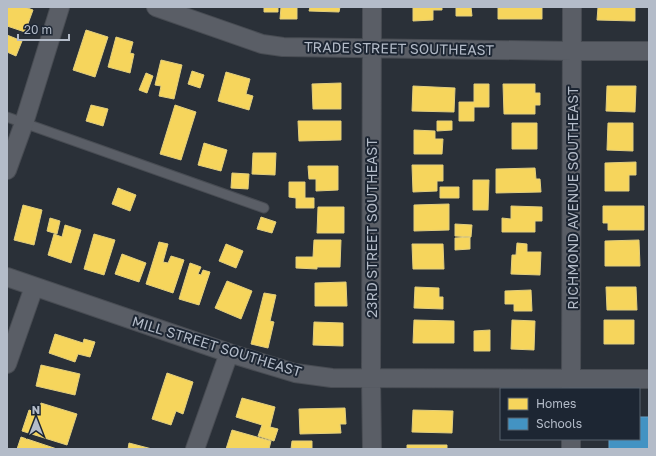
<svg xmlns="http://www.w3.org/2000/svg" width="656" height="456" font-family="'Golos Text',sans-serif">
<style>
.homes{fill:#f6d55c;stroke:#e2ce7d}
.schools{fill:#4393c3;stroke:#659fc5}
.lines{fill:none;stroke-linecap:round;stroke-linejoin:round}
.service-casing{stroke:#484c53;stroke-width:11}
.minor-casing{stroke:#484c53;stroke-width:20}
.service{stroke:#5a5e66;stroke-width:9}
.minor{stroke:#5a5e66;stroke-width:18}
.labels{text-anchor:middle;dominant-baseline:central;stroke-width:4;stroke-linejoin:round;paint-order:stroke}
.street-label{font-size:14px;fill:#b4bcc9;stroke:#1d2633}
</style>
<rect width="100%" height="100%" fill="#2a3038"/>
<path class="homes" d="M7,7h18l8,3 -8,22 -18,-6z
M264,7h14v5h-14z
M281,7h16v12h-17z
M310,7h30l-1,5 -30,-1z
M413,7h29v3h-9v10l-20,1z
M456,7h15l1,9h-16z
M498,7h44v12h-44z
M598,7h37v14l-38,-1z
M86,30l22,7 -13,40 -22,-7z
M7,35l15,6 -6,15 -9,-4z
M116,37l17,5 -3,11 4,1 -4,19 -22,-6z
M161,60l21,5 -8,34 -15,-3 2,-10 -6,-1z
M192,71l12,4 -4,13 -12,-4z
M226,72l24,7 -4,15 7,2 -4,14 -31,-9z
M146,73l7,3 -6,17 -8,-3z
M341,83v26h-28l-1,-25z
M474,84h15v23h-15v14h-15v-19h15z
M503,84h32v9h5v12h-5v9h-31z
M413,86l42,2 -1,24 -42,-1z
M607,86h29l-1,26 -29,-1z
M91,105l17,4 -5,17 -17,-5z
M175,105l21,7 -15,48 -21,-6z
M298,121h43v19l-42,1z
M437,121h15v9l-15,1z
M512,123h25v26h-25z
M608,123h25v28l-26,-1z
M414,130l21,1v8h8l-1,15h-28z
M204,143l23,7 -6,21 -23,-6z
M253,153h23l-1,22 -23,-1z
M636,162v13h-7v16h-24v-28z
M412,165h31v16h-6v10l-24,1z
M308,166h30v24l-22,1v-12h-7z
M535,168l1,11h4l1,13 -45,1v-24z
M232,173l17,1 -1,15 -17,-1z
M473,180h16l-1,30h-15z
M289,182h16v16h9v10h-18v-10l-7,-1z
M440,187h19v11h-19z
M118,188l18,7 -6,16 -18,-7z
M449,204v26l-35,1v-26z
M23,205l19,5 -8,35 -20,-5z
M511,206l31,1v14h-7v11h-33v-14l9,1z
M603,206h41v24h-36v-7h-5z
M318,207h26v26h-27z
M261,217l15,5 -4,11 -15,-4z
M50,218l10,3 -3,13 -10,-3z
M455,224l17,1 -1,12 -16,-1z
M65,225l16,5 -10,33 -23,-8 6,-21 8,3z
M94,234l21,6 -11,35 -20,-6z
M470,237v12l-15,1v-12z
M314,240h27l-1,27h-23v2l-21,-1v-11h17z
M639,240l1,26h-35v-25z
M159,242l9,2 -5,18 5,1 3,-7 13,4 -11,33 -27,-9z
M517,243l10,1v8h14l-1,23 -29,-1 1,-19h4z
M226,244l17,7 -7,17 -17,-7z
M412,244h31l1,25h-31z
M122,254l24,9 -7,19 -24,-8z
M190,263l11,4 -3,7 3,1 2,-5 7,2 -11,33 -20,-6z
M227,281l25,10 -11,28 -26,-11z
M346,282l1,24h-32v-23z
M415,287l24,1v9h4v12l-29,-1z
M606,287h30l1,23h-30z
M531,290l1,21h-18v-7h-9v-13z
M264,293l12,2 -6,26 4,1 -6,26 -17,-4z
M414,320l40,1v22h-41z
M512,320l23,1 -1,29 -23,-1z
M604,320h30v24h-30z
M314,322l29,1v23l-30,-1z
M490,330v21h-16v-20z
M55,334l28,9 1,-4 11,3 -5,15 -12,-3 -3,8 -26,-9z
M41,365l39,9 -5,21 -39,-9z
M167,373l26,9 -10,32 -7,-3 -5,14 -19,-6z
M242,398l33,9 -5,20 8,2 -4,12 -16,-5 4,-11 -26,-8z
M41,403l36,11 -10,31 -45,-14 7,-21 9,3z
M345,408l1,16h-6l1,9 -41,1 -1,-25z
M413,410l40,1 -1,22 -40,-1z
M232,430l39,11 -2,8h-43z
M21,437l36,12h-40z
M292,441h20v8h-21z
M129,443l23,6h-24z
M407,445h40v4h-40z"/>
<path class="schools" d="M639,417h10v32h-40v-10h30z"/>
<g class="lines">
<g class="service-casing">
<path id="service" d="M7,117l257,91"/>
</g>
<g class="minor-casing">
<path id="minor" d="M156,7l106,37 21,3 289,4h77
M372,7l-1,371 1,71
M7,170l17,-47 36,-116
M7,277l222,76 66,20 37,5 317,1
M7,364l27,-77
M571,389l1,-382
M195,449l34,-96
M571,449v-10"/>
</g>
<use href="#service" class="service"/>
<use href="#minor" class="minor"/>
</g>
<g class="labels">
<g class="street-label">
<text transform="translate(399 48) rotate(1)">TRADE STREET SOUTHEAST</text>
<text transform="translate(572 198) rotate(-90)">RICHMOND AVENUE SOUTHEAST</text>
<text transform="translate(371 228) rotate(-90)">23RD STREET SOUTHEAST</text>
<text transform="translate(217 346) rotate(17)">MILL STREET SOUTHEAST</text>
</g>
</g>
<rect width="656" height="456" fill="none" stroke="#b4bcc9" stroke-width="16"/>
<rect x="500" y="388" width="140" height="52" fill="#1d2633" stroke="#59626f"/>
<rect x="508" y="398" width="20" height="12" fill="#f6d55c" stroke="#59626f"/>
<text x="536" y="408" font-size="12" fill="#b4bcc9">Homes</text>
<rect x="508" y="418" width="20" height="12" fill="#4393c3" stroke="#59626f"/>
<text x="536" y="428" font-size="12" fill="#b4bcc9">Schools</text>
<g transform="translate(36 420)" stroke="#1d2633" stroke-width="3" paint-order="stroke">
<path d="M0-3L7 15L0 10L-7 15Z" fill="#b4bcc9"/>
<text y="-6" font-size="11" font-weight="bold" text-anchor="middle" fill="#b4bcc9">N</text>
</g>
<path d="M18 34v6h51v-6" fill="none" stroke="#b4bcc9" stroke-width="2"/>
<text x="24" y="34" font-size="12" fill="#b4bcc9" stroke="#1d2633" stroke-width="3" paint-order="stroke">20 m</text>
</svg>
